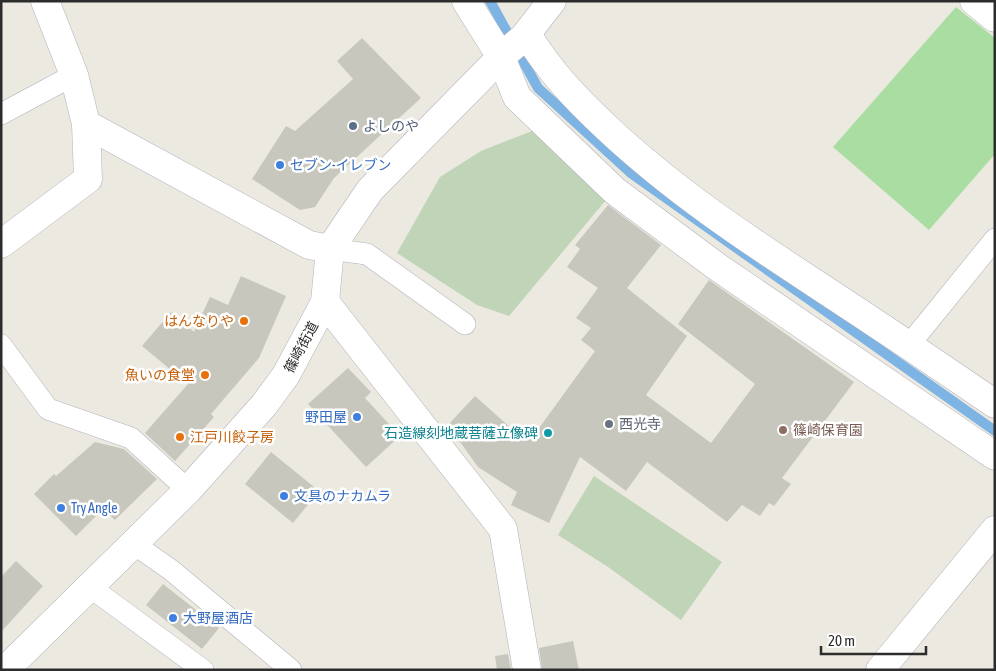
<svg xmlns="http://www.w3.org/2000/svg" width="996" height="671" font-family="'Asap Condensed','Noto Sans JP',sans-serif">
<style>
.green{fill:#aadda1}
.cemetery{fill:#c0d4b8}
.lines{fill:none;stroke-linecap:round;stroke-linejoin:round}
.stream{stroke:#7db4e4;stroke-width:10}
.building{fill:#c8c7be}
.lane-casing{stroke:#b3b3be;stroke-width:22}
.street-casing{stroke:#b3b3be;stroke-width:29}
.secondary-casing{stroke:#b3b3be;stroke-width:29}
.lane{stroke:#fff;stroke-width:21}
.street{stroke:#fff;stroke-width:28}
.secondary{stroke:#fff;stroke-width:28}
.service-dot{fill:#5c6f8a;stroke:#fff;stroke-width:2}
.shop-dot{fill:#3f7fe0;stroke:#fff;stroke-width:2}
.food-dot{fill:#e8710a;stroke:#fff;stroke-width:2}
.worship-dot{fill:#6b7280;stroke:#fff;stroke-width:2}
.education-dot{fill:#8d6e63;stroke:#fff;stroke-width:2}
.culture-dot{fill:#0f9aa8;stroke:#fff;stroke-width:2}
.labels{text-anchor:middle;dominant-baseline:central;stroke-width:5;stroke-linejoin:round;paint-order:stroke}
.service-label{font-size:14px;fill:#4e5e75;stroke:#fff;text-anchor:start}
.shop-label{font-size:14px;fill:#366cbe;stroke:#fff;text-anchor:start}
.food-label{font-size:14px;fill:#c56008;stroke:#fff;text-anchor:end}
.street-label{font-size:14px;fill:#2c2c2c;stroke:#fff}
.worship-label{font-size:14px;fill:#5b616d;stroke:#fff;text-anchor:start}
.education-label{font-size:14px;fill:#785e54;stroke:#fff;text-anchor:start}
.culture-label{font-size:14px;fill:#0d838f;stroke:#fff;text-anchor:end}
</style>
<rect width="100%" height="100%" fill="#ece9e0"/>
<path class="green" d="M956,7l39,31v116l-66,76 -96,-83z"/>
<path class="cemetery" d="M537,129l69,71 -97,116 -32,-11 -80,-52 43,-76 41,-26z
M594,476l128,86 -41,58 -73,-53 -50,-32z"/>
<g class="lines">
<path class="stream" d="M490,1l48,87 94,86 363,257"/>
</g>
<path class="building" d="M362,38l59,60 -87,80 -19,29 -15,3 -48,-31 34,-53 9,5 58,-52 -16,-18z
M608,205l53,40 -34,43 60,48 -41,59 65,48 44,-59 -77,-60 31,-44 145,102 -72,96 9,6 -17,22 -5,-3 -9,13 -18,-11 -15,17 -80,-60 -21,29 -46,-34 -31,66 -38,-18 6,-13 -39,-25 -30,-42 27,-29 38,34 4,-6 17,11 61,-84 -14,-11 10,-12 -15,-10 22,-30 -31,-21 13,-18 -5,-4z
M241,276l45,20 -27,62 -48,56 3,3 -39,44 -30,-28 43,-49 -46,-38 29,-34 23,20 16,-35 18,8z
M348,368l23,24 -6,6 35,38 -34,31 -58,-63z
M95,442l29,7 33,30 -42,41 -12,-11 -27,27 -42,-42 20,-20 2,2z
M271,452l48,39 -26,32 -48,-39z
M16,561l27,25 -42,46v-55z
M163,584l56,44 -17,21 -56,-44z
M573,641l6,29h-37l-3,-22z
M508,654l3,16h-14l-2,-14z"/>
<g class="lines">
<g class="lane-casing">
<path id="lane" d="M1,114l73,-39
M330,249l37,5 98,70
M1,345l47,64 83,29 57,52
M909,345l86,-106
M134,544l37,26 120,100
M90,587l113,83"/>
</g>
<g class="street-casing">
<path id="street" d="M466,1l35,56 16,40 98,94 101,75 279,190
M974,1l21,17
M527,34c22,37 49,65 80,94 66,62 140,111 215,160 58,38 116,77 173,116
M86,124l223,121 21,4
M1,244l87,-65 -2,-55 -12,-49 -29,-74
M325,302l178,227 24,141
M880,670l115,-140"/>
</g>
<g class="secondary-casing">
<path id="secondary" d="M5,670l183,-180 76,-85 22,-30 39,-73 5,-53 40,-59 131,-133 23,-20 28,-36"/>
</g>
<use href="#lane" class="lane"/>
<use href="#street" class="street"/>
<use href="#secondary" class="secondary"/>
</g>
<circle class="service-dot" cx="353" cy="126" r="5"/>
<g class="shop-dot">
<circle cx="280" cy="165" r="5"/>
<circle cx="357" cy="417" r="5"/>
<circle cx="284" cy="496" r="5"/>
<circle cx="61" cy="508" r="5"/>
<circle cx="173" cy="618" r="5"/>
</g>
<g class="food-dot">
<circle cx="244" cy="321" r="5"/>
<circle cx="205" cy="375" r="5"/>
<circle cx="180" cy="437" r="5"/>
</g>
<circle class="worship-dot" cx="609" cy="424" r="5"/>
<circle class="education-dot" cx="783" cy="430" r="5"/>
<circle class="culture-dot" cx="548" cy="433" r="5"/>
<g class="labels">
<g class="service-label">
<text x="363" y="126">よしのや</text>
</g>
<g class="shop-label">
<text x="290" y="165">セブン-イレブン</text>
<text x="347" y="417" text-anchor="end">野田屋</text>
<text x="294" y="496">文具のナカムラ</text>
<text x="71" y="508">Try Angle</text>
<text x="183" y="618">大野屋酒店</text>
</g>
<g class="food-label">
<text x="234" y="321">はんなりや</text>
<text x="195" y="375">魚いの食堂</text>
<text x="190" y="437" text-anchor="start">江戸川餃子房</text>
</g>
<g class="street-label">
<text transform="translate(301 347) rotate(-62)">篠崎街道</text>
</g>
<g class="worship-label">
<text x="619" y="424">西光寺</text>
</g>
<g class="education-label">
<text x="793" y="430">篠崎保育園</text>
</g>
<g class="culture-label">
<text x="538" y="433">石造線刻地蔵菩薩立像碑</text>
</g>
</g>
<rect width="996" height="671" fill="none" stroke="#2c2c2c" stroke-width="5"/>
<path d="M821 646v8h105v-8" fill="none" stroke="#2c2c2c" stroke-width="2.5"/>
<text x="828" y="646" font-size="15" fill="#2c2c2c" stroke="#ffffff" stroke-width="4" paint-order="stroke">20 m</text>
</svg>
